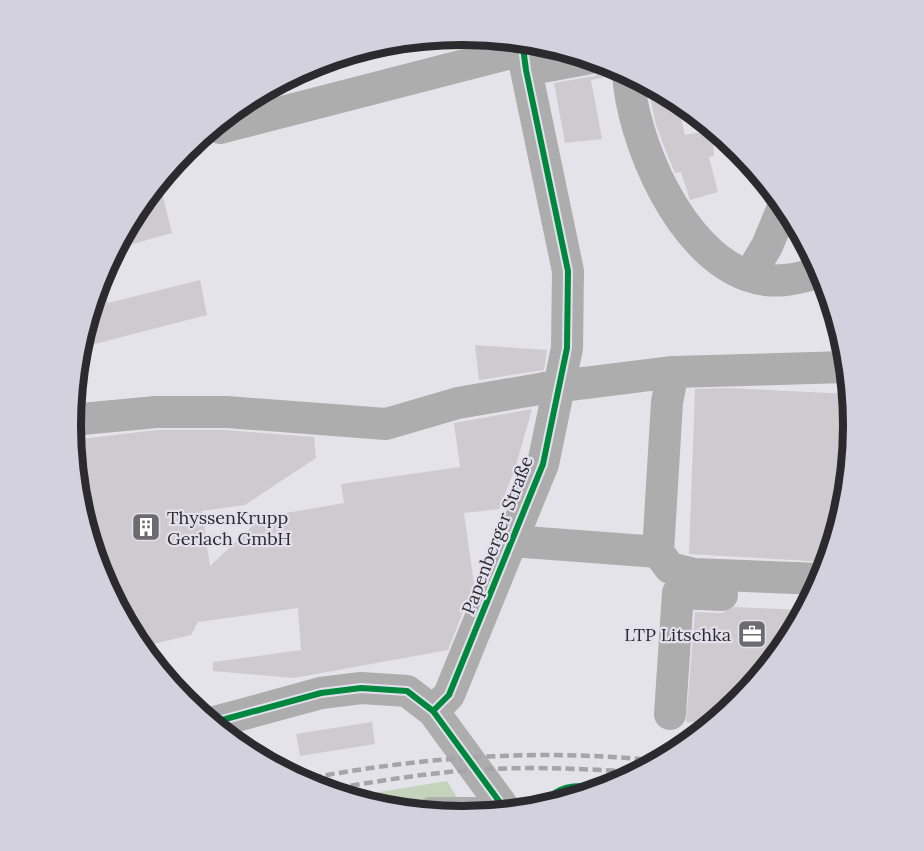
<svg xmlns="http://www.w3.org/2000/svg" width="924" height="851" font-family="Lora,serif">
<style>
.green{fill:#c4d4bc}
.building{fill:#cecbd0}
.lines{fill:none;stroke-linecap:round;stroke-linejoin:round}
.minor{stroke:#aeadad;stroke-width:32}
.rail{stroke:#a5a5a8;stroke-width:4.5;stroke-dasharray:9 4.5;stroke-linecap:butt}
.minor-bridge{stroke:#aeadad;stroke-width:32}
.cycleway-casing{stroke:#e3e0ed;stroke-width:10}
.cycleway{stroke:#00873e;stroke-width:6}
.labels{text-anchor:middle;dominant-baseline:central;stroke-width:4.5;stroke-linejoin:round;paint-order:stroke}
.poi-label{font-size:18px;fill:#2b2a2f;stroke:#e3e0ed;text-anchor:start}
.street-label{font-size:18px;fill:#2b2a2f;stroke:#e3e0ed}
.rim{fill:none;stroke:#2b2a2f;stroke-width:8}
</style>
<rect width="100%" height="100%" fill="#e4e3ea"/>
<path class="green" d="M447,781l11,18 -80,8 -30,-10z"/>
<path class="building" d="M604,70l1,7 -14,3 11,59 -37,4 -11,-60 40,-7z
M647,83l29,16 9,36 28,-5 1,26 -5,1 9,35 -28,8 -9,-28 -6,1 -8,-19 -11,-29z
M159,181l13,52 -57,16 22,-41z
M101,275l7,28 92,-23 7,35 -128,33z
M475,345l72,5 -3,20 -65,10z
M726,388l124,6 3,32 -8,76 -18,60 -138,-8 6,-165z
M532,409l-17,60 -16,40 -35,4 10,71 -26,66 -154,28 -81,-7v-9l88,-12 -3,-42 -100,14 -7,13 -50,12 -40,-72 -23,-74 -6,-61 85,-10h69l88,7 2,21 -71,47 -43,6 8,55 52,-49 82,-14 -3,-19 119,-17 -6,-44z
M734,607l71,3 -18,33 -49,59 -25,21 -27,-1 9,-110 27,1z
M372,722l3,22 -75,12 -4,-22z"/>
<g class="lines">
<path class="minor" d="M526,70l65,-12
M628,73c4,68 52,180 121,203 24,9 49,3 72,-4
M220,128l303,-78
M749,276l18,-30 17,-41
M673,372l-6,30 -9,150 12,16 24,6 127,5
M585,383l88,-11 174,-5
M71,420l85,-8h71l159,12 72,-21 87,-15
M512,541l146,11
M433,711l16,-16 94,-231 24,-116 1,-77 -42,-201 -4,-30
M670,714l8,-121 44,2
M211,723l110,-30 40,-5 46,3 26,20 74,101
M431,813h63"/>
<path class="rail" d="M299,780c121,-23 239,-32 361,-19
M324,790c50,-8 100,-17 150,-20 55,-4 110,-1 165,2"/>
<path class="minor-bridge" d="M545,388l40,-5"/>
<g class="cycleway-casing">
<path id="cycleway" d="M433,711l16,-16 94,-231 24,-116 1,-77 -42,-201 -4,-30
M211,723l110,-30 40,-5 46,3 26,20 74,101
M536,809c26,-27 37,-24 73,-21"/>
</g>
<use href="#cycleway" class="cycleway"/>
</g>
<defs>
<g id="building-square" transform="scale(1.5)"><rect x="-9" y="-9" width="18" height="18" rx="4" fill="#6c6b70" stroke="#e3e0ed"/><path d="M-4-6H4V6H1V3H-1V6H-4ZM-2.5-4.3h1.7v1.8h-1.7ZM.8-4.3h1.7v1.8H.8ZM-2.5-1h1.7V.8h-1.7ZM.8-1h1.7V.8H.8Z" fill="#fff"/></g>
<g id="office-square" transform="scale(1.5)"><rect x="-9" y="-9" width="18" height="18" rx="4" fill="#6c6b70" stroke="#e3e0ed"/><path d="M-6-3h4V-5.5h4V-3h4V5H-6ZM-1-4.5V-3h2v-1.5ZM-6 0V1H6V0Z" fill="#fff"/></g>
</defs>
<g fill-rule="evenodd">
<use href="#building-square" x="146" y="527"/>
<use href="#office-square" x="752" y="634"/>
</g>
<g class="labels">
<g class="poi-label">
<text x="167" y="517">ThyssenKrupp<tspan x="167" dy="21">Gerlach GmbH</tspan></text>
<text x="731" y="634" text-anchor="end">LTP Litschka</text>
</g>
<g class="street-label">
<text transform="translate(497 535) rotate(-69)">Papenberger Straße</text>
</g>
</g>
<path d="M0 0H924V851H0ZM461 45H463A380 380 0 0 1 843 425V426A380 380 0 0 1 463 806H461A380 380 0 0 1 81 426V425A380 380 0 0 1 461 45Z" fill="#d4d1de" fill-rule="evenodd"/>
<path class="rim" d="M461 45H463A380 380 0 0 1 843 425V426A380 380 0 0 1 463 806H461A380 380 0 0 1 81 426V425A380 380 0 0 1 461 45Z"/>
</svg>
